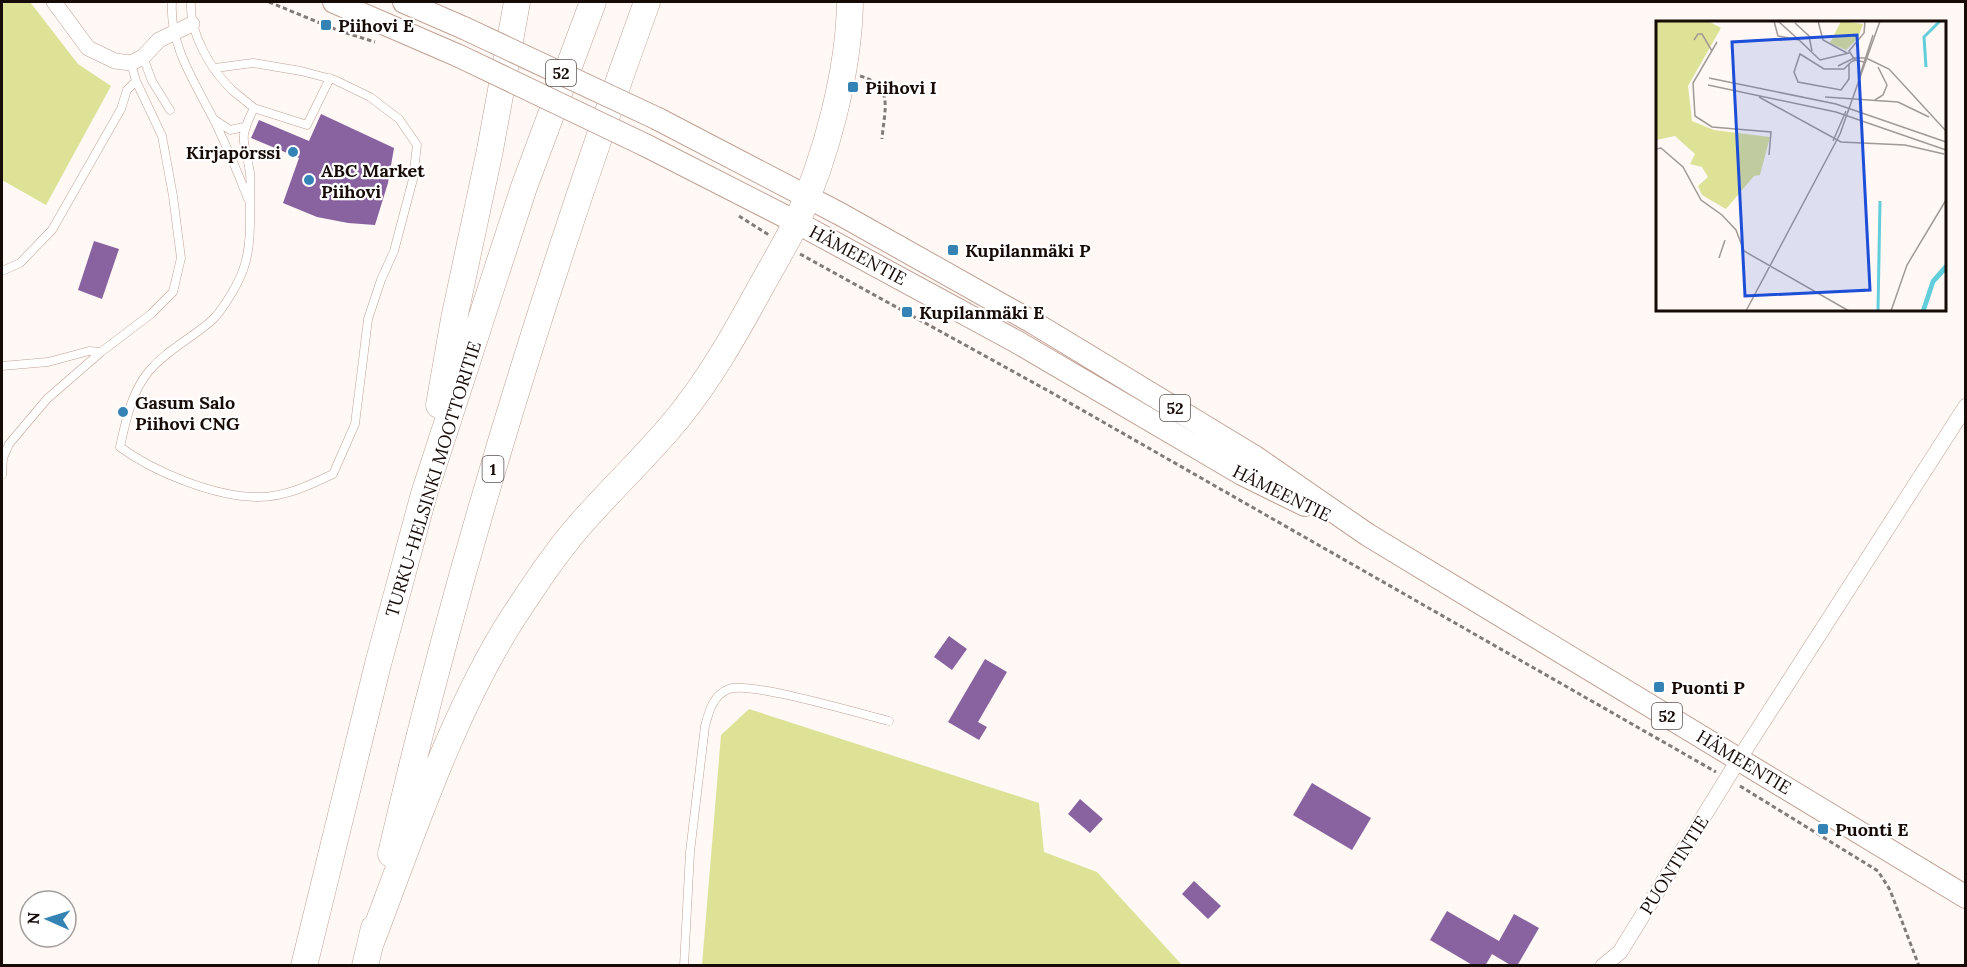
<svg xmlns="http://www.w3.org/2000/svg" width="1967" height="967" font-family="Lora,serif">
<style>
.green{fill:#dde296}
.building{fill:#89639f}
.lines{fill:none;stroke-linecap:round;stroke-linejoin:round}
.lane-casing{stroke:#c1a195;stroke-width:9}
.street-casing{stroke:#c1a195;stroke-width:16}
.primary-casing{stroke:#c1a195;stroke-width:24}
.highway-casing{stroke:#c1a195;stroke-width:27}
.path{stroke:#847b78;stroke-width:3;stroke-dasharray:4.5 3;stroke-linecap:butt}
.lane{stroke:#fff;stroke-width:8}
.street{stroke:#fff;stroke-width:15}
.primary{stroke:#fff;stroke-width:22}
.highway{stroke:#fff;stroke-width:26}
.primary-bridge-casing{stroke:#c1a195;stroke-width:24;stroke-linecap:butt}
.primary-bridge{stroke:#fff;stroke-width:22}
.poi-dot{fill:#3583b5;stroke:#fff;stroke-width:2}
.labels{text-anchor:middle;dominant-baseline:central;stroke-width:4.5;stroke-linejoin:round;paint-order:stroke}
.shield{fill:#fff;stroke:#5c5451;stroke-width:1.5}
.shield-label{font-size:16px;font-weight:bold;fill:#160b07}
.poi-label{font-size:18px;font-weight:bold;fill:#160b07;stroke:#fff;text-anchor:start}
.street-label{font-size:18px;fill:#160b07;stroke:#fff}
.inset-river{fill:none;stroke:#62cddb;stroke-width:3}
.inset-road{fill:none;stroke:#a29996;stroke-width:1.5}
.view{fill:#1d4ed8;fill-opacity:0.15;stroke:#1d4ed8;stroke-width:3}
.inset-edge{fill:none;stroke:#160b07;stroke-width:3}
</style>
<rect width="100%" height="100%" fill="#fff8f5"/>
<path class="green" d="M2,2h28l48,62 33,22 -65,119 -44,-25z
M749,709l290,94 5,49 53,20 85,93h-480l19,-230z"/>
<path class="building" d="M321,114l73,34 -6,35 -13,42 -27,-2 -31,-6 -34,-14 16,-45 -48,-20 8,-18 50,21z
M94,241l25,8 -17,50 -24,-9z
M949,636l18,13 -15,21 -18,-13z
M985,659l22,13 -29,50 9,5 -8,13 -31,-18z
M1312,783l59,35 -19,32 -59,-35z
M1080,799l23,20 -13,14 -22,-19z
M1194,881l27,25 -13,13 -26,-25z
M1447,911l52,30 15,-27 25,14 -22,38h-5l-20,-12 -7,12h-11l-44,-26z"/>
<g class="lines">
<g class="lane-casing">
<path id="lane" d="M172,2c-3,44 24,82 43,120 12,25 23,51 33,77
M191,2c-2,30 19,67 41,88 7,6 15,12 22,18 -17,34 -9,31 -4,65 1,9 0,18 0,27 0,21 1,44 -5,64 -4,16 -23,48 -35,58 -20,17 -44,29 -61,49 -18,22 -23,49 -29,76 34,25 95,50 138,50 27,0 52,-12 75,-23l22,-50 13,-105 13,-39 13,-29 19,-72 4,-34 -18,-26 -29,-22 -35,-17 -34,-9 -48,-8 -38,5
M143,57l9,24 18,29
M254,108l53,17 23,-47
M215,120l15,10 14,-3
M2,271l18,-8 32,-33 69,-121 6,-19 9,-9
M2,366l46,-4 41,-11 12,1
M2,475l1,-17 6,-14 38,-45 54,-47 50,-38 22,-22 8,-34 -8,-62 -11,-60 -26,-55 -5,-18
M684,966l6,-114 15,-126c4,-15 8,-31 24,-37 21,-8 132,25 160,32"/>
</g>
<g class="street-casing">
<path id="street" d="M54,2l34,46 27,13 16,2 12,-6 16,-17 33,-16
M1603,966l17,-14 119,-193 227,-353"/>
</g>
<g class="primary-casing">
<path id="primary" d="M334,2l125,54
M404,2l60,26
M658,119l184,96 192,108 221,134 113,78 598,362
M647,146l149,76 223,121 223,131 63,31"/>
</g>
<g class="highway-casing">
<path id="highway" d="M439,405l15,-86 36,-169 27,-148
M391,854c67,-290 155,-573 256,-852
M370,945c41,-107 81,-230 142,-326 21,-32 42,-64 66,-92 32,-37 68,-70 99,-108 32,-39 57,-83 81,-127 13,-24 27,-47 39,-71 29,-63 52,-150 53,-219
M304,966l74,-302 46,-170 100,-307 69,-185
M365,966l9,-38"/>
</g>
<path class="path" d="M269,2l68,28 38,12
M860,76c35,9 24,35 22,63
M739,216l30,19
M800,254l254,140 662,378
M1740,786l138,85 12,19 29,76"/>
<use href="#lane" class="lane"/>
<use href="#street" class="street"/>
<use href="#primary" class="primary"/>
<use href="#highway" class="highway"/>
<g class="primary-bridge-casing">
<path id="primary-bridge" d="M464,28l194,91
M459,56l188,90"/>
</g>
<use href="#primary-bridge" class="primary-bridge"/>
</g>
<g class="poi-dot">
<rect x="320" y="19" width="12" height="12" rx="3"/>
<rect x="847" y="81" width="12" height="12" rx="3"/>
<circle cx="293" cy="152" r="6"/>
<circle cx="309" cy="180" r="6"/>
<rect x="947" y="244" width="12" height="12" rx="3"/>
<rect x="901" y="306" width="12" height="12" rx="3"/>
<circle cx="123" cy="412" r="6"/>
<rect x="1653" y="681" width="12" height="12" rx="3"/>
<rect x="1817" y="823" width="12" height="12" rx="3"/>
</g>
<g class="labels">
<g class="shield">
<rect x="546" y="60" width="30" height="26" rx="4.5"/>
<rect x="1160" y="395" width="30" height="26" rx="4.5"/>
<rect x="482.5" y="456" width="21" height="26" rx="4.5"/>
<rect x="1652" y="703" width="30" height="26" rx="4.5"/>
</g>
<g class="shield-label">
<text x="561" y="73">52</text>
<text x="1175" y="408">52</text>
<text x="493" y="469">1</text>
<text x="1667" y="716">52</text>
</g>
<g class="poi-label">
<text x="338" y="25">Piihovi E</text>
<text x="865" y="87">Piihovi I</text>
<text x="281" y="152" text-anchor="end">Kirjapörssi</text>
<text x="321" y="170">ABC Market<tspan x="321" dy="21">Piihovi</tspan></text>
<text x="965" y="250">Kupilanmäki P</text>
<text x="919" y="312">Kupilanmäki E</text>
<text x="135" y="402">Gasum Salo<tspan x="135" dy="21">Piihovi CNG</tspan></text>
<text x="1671" y="687">Puonti P</text>
<text x="1835" y="829">Puonti E</text>
</g>
<g class="street-label">
<text transform="translate(858 255) rotate(28)">HÄMEENTIE</text>
<text transform="translate(433 479) rotate(-73)">TURKU-HELSINKI MOOTTORITIE</text>
<text transform="translate(1282 493) rotate(26)">HÄMEENTIE</text>
<text transform="translate(1744 762) rotate(31)">HÄMEENTIE</text>
<text transform="translate(1674 865) rotate(-58)">PUONTINTIE</text>
</g>
</g>
<g transform="translate(1656 21)">
<rect width="290" height="290" fill="#fff8f5"/>
<path d="M0,0h52l13,7 -33,58 4,35 22,9 56,7 -10,38 -6,1 -28,33 -24,-14 -4,-9 10,-9 -6,-10 -12,-3 5,-10 -20,-18 -19,4zM185,0l22,3 -5,14 -12,12 -16,-7z" fill="#dde296"/>
<path d="M289,243v8l-10,11 -9,27h-5l10,-30z" fill="#62cddb"/>
<path class="inset-river" d="M270,46l-2,-30 16,-16M222,290l2,-110"/>
<path class="inset-road" d="M118,0l4,15 21,4 21,20 29,-7M122,0l21,19M162,0l5,19 24,13M139,2l14,13 3,15M38,19l4,-6h4l10,17M61,21l-24,41 2,33 17,11 59,5 -2,23M210,37l23,11 57,62M199,39l-6,-9 15,-18 1,-12M193,43v15l-8,11 -43,-8 -4,-10 6,-18 24,15h20l7,-7 4,-2 9,2M182,45l16,-8h12M53,57l127,26 110,38M203,57l14,-43M52,64l128,27 110,38M103,76l82,45 64,3 39,9M169,76l73,5 31,15M219,79l8,-5 4,-10 -9,-18M177,120l13,-30M0,128l5,-1 22,19 18,33 21,15 14,15 8,21 105,60M63,237l6,-18M90,290l94,-177 40,-113M235,290l16,-46 39,-65"/>
<path class="view" d="M201,14l13,255 -125,6 -13,-254z"/>
<rect width="290" height="290" class="inset-edge"/>
</g>
<rect width="1967" height="967" fill="none" stroke="#160b07" stroke-width="6"/>
<g transform="translate(48 919) rotate(273)"><circle r="28" fill="#ffffff" stroke="#a29d9c" stroke-width="1.5"/>
<path d="M0-4.5L10 22L0 15L-10 22Z" fill="#3583b5"/>
<text y="-9" font-size="16" font-weight="bold" text-anchor="middle" fill="#160b07">N</text>
</g>
</svg>
